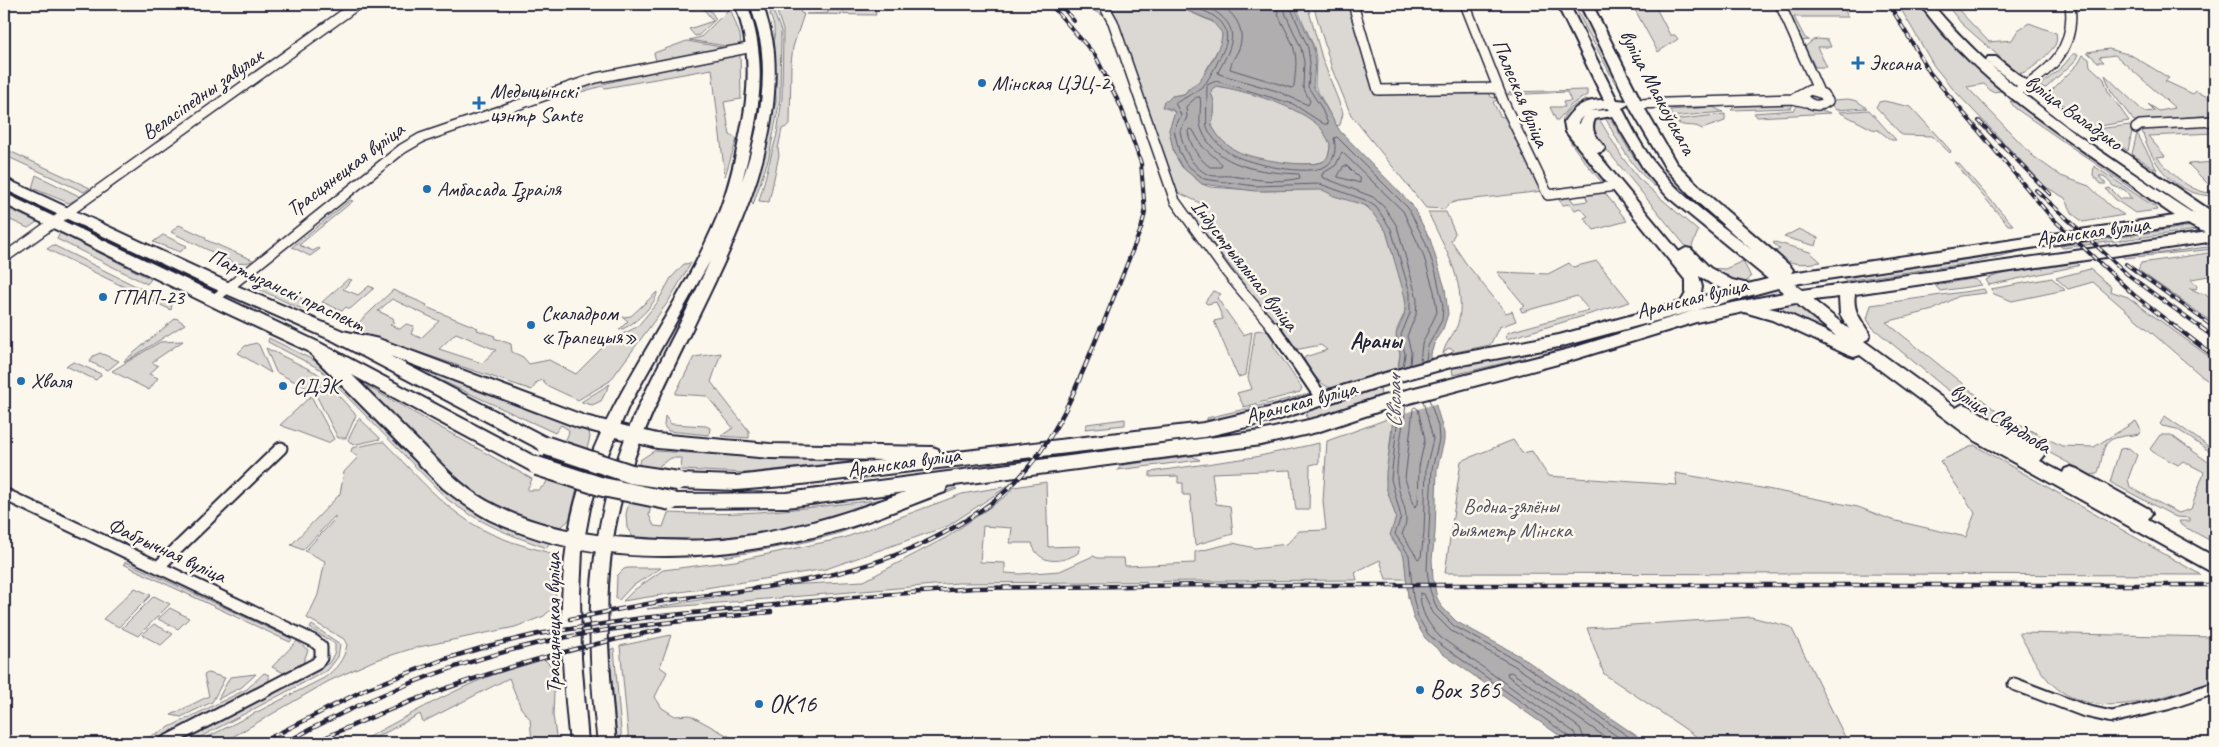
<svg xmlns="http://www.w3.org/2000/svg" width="2219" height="747" font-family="Caveat,sans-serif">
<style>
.green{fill:#dbd8d3;stroke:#7e7d87;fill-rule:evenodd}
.water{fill:#b1aeb0;stroke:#787681;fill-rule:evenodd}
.pier{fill:#fbf7ec}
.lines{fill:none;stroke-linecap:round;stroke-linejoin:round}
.shore{stroke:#5b5a6a;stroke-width:1}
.street-far1-casing{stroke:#22223b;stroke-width:12}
.street-casing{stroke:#22223b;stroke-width:15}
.secondary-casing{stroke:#22223b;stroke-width:4}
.primary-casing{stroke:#22223b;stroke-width:4}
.street-far1{stroke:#fbf7ec;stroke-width:9}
.street{stroke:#fbf7ec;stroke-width:11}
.secondary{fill:#fbf7ec;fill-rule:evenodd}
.primary{fill:#fbf7ec;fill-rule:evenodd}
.rail-far1-casing{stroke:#22223b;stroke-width:4}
.rail-casing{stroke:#22223b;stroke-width:4.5}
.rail-far1{stroke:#fbf7ec;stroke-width:2;stroke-dasharray:6;stroke-linecap:butt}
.rail{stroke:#fbf7ec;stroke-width:2.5;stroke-dasharray:8;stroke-linecap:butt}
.primary-bridge-casing{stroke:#22223b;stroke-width:22;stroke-linecap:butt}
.primary-bridge{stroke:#fbf7ec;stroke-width:18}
.poi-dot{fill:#1f6fb2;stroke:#fbf7ec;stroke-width:2}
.labels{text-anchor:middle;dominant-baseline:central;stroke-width:5;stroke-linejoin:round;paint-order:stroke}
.poi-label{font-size:21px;fill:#22223b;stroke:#fbf7ec;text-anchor:start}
.street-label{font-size:21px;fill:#22223b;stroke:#fbf7ec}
.park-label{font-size:21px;fill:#505061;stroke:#fbf7ec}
.neighbourhood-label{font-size:22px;font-weight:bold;fill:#22223b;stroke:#fbf7ec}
.water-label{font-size:22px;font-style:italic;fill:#545364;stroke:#fbf7ec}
.near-poi-label{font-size:25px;fill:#22223b;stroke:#fbf7ec;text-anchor:start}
</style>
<rect width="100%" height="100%" fill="#fbf7ec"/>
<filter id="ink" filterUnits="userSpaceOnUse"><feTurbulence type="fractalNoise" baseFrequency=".02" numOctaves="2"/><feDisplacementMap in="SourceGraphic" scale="10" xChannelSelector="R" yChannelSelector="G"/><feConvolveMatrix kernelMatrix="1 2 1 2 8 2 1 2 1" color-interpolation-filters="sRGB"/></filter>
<g filter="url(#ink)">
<path class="green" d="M700,4h6l10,15 -17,16 -4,1 -6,-7 24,-8z
M776,4h22l3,9 3,1 -11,33 -2,16 -1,62 -8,4 -4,20 1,6 -10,47 -10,-1 18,-67 5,-35 1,-69 -8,-24z
M835,4h4l3,7 16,-3 -1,-4h20v3h-3l2,8 -70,-1 22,-1v-6h7z
M1081,4h91l45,20 5,9v9l-22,39 -10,6 -6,7 -12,2 -5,6 -3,-1 -1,6 12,5 -6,18 5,23 8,14 20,17 8,3 56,4 54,-2 43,15 9,7 14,20 19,62v19l-8,17 -1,10 4,15 -2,13 -65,21c-13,-1 -23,-18 -29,-29l1,-2 22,-7 -6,-5 -27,5 -102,-134 8,-9v-4l-23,-11 -16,-38 -48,-139h-11z
M1295,4h12l15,54 21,55 -3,12 -4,1 -21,-40 1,-28 -2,-11z
M1313,4h35l27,85 114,3 2,5 5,1 1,2 -4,2 7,14 7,2 36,73 -85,10 -10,3 -3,5 -19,-1 -75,-93 -19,-46z
M1573,4h5l41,79 -1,1 -3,-1z
M1609,4h45l16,31h5l3,4 -20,13 -24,-44 -23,1z
M1785,4h57l6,13h-54l11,21 4,2 -8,1z
M1898,4h22l20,29 58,55 3,3 -9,1 -8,-8 -17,3 66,69 28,20 28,10 21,20 14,9 -41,7 -10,-8 -8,-16 -19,-11 -93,-98 -19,-23z
M1946,4h7l36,38 23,-2 6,-10 11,-7 27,10c1,4 1,8 -1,12 -5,8 -28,31 -37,28l-57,-50z
M730,8l10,27 1,10 -9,2 -43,-7 12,-3z
M772,8l9,23 -1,68 -11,58 -16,48 -3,-7 26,-96 -2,-76 -4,-12z
M1818,39l10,1 3,7h-14l10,20h-12l-10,-20 8,-7z
M687,41l40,7 -71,13 -2,-8z
M2109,49l22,6 38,23 -4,3 28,13 3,-3 19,10v14l-81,6 -23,-30 -6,-16 39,37 11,-1 -7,-7 11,7 16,-3 -60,-53 -16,2 5,5h-6l-11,-10z
M740,54l1,45 -17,3 6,33 7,4 -12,37 -13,-107 -107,19 -3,-2 -24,7 5,-6 16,-7 4,4 49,-12 4,-4z
M2073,54h5l-3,7 -29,27 -7,-1 24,-21z
M2083,55l6,4 1,7 14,13 4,12 21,30 -35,6 -46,-33 30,-30z
M1216,86c28,4 84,20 104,41 4,4 7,11 10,16 0,7 -1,14 -6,18 -11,7 -67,0 -81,-5 -15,-6 -25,-18 -32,-32 3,-6 4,-15 3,-22 -1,-6 -4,-7 -2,-13z
M1587,90v5l-16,10 -13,15h-2l-6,-13h15l-2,-5 8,-1 -4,-9 -62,3 6,-3z
M1588,99l1,2c-11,5 -24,10 -24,23l41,57 -2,4c-10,-13 -46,-51 -41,-67 3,-10 16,-15 25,-19z
M1848,99l9,2 10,7 -31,2 -4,-4 2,-6z
M1884,101l27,6 40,44 -1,2 -18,-17 -30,-1 -26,-28 3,-5z
M2010,101l7,1 36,28 111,78 -3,1 -146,-101z
M1794,103l-3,5 -60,2 4,-4z
M1799,104l32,9 -74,4 -3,-4 40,-3z
M1713,107l10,5 -52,5 -1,-7z
M1869,110l27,30h-5l-13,-10 -6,-1 -33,-17z
M1725,114v7l-23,8c-10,-7 -16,1 -29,-9z
M1598,117l24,40 16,21 60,53 -6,15 3,7 -2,2 -100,-122v-13z
M1605,117l7,4 19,32 25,33h-2c-22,-19 -36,-43 -49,-69z
M2215,124v9l-67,3 17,20 -8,1c15,17 34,37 58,36v3c-39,0 -63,-30 -73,-66l2,-2z
M2131,125l2,1 -5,25 -32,-22z
M2137,133l20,37 -25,-16z
M5,149l85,39 -6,4 -80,-37z
M1954,162l5,2 54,61h-5z
M2215,162v23h-6l-21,-21z
M2094,166l61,41 2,3 -22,3 -19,-13 -10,-11 4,-1 11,11h11l-7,-9 -12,-4 -9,-10h-5l7,8h-5l-8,-9z
M36,175l45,22 -12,6 -37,-15z
M1604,192l23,29 -33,9 -10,-12 4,-2 -8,-8 -5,2 -5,-6 -7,1 -4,-5 3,-3 7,-1 5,7 14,-2 -3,-6z
M350,200l3,1 -54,44 14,6 5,-3 2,1 -10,7 -18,-9z
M5,207l32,15 -9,6 -24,-11z
M1428,212h18l9,21 -4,8 14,21 41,51 6,-2 4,10 -17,6 -9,18 -39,8 3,-3 -6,-2 -5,6c2,-13 14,-21 16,-35 7,-39 -16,-73 -31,-107z
M179,225l26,12 1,3 49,21 -18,3 -66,-32z
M2192,226l4,4 -133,18 -3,-2z
M1799,229l19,9 -2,8 -32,-9z
M60,233l91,46 -4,5 -90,-45z
M163,235l24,11 -7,6 -27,-10z
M1775,242l35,10 11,10c-27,4 -34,2 -55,-16l2,-1 8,6 4,-2 -7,-6z
M53,245l119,59 -1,6 -124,-61z
M2215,246v3l-91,9 -3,-3 40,-2z
M2026,250l-55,13 -126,18 -2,-3z
M2215,252v9l-2,2 2,12 -24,4 6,7 -1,3 -7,-1 13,6 2,-1 11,11v20l-77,-54 3,-7z
M1597,261l33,41 -123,37 -1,-4 3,-3 80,-22 -12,-14 -55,16 -2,-4 5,-2 -28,-34 51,2 21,-11 4,4z
M1743,261l8,16 -4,4 -9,4 -34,-17 21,1z
M691,263l-23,39 -58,79 -32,19 -32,-15 -3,-5 -6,2 -5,8 -177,-59 -1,-4 39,-37 34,15 -1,2 52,21 -1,2 18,6 -1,2 17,6 1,8 11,5 6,7 20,-4 27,14 34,-34 27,-13 20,-24 14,-25 13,-14zM392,299l47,22 -18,17 -10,-4 3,-8 -8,-2 -6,5 -10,-4 4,-3 -1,-4 -15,-7zM456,333l40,17 -14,13 -43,-14z
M2077,263l2,2 -2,1 -88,19 -3,-5c8,-8 76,-14 91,-17z
M2090,269l21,18 -1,4 18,6 87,64v24l-11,-7 -111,-96 -25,7 -12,-11z
M2052,278l13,12 -53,11 -18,-7 -3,-5z
M348,279l4,1 -9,9 15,6 11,-9 5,2 -24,21 -4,-2 -4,4 -20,-9z
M1971,279l6,1 5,5 -42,6 -5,-6z
M266,283l44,19v1l-3,4 -8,1 -47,-22z
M1984,289l2,4 -27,3 -26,14 -47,12 119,96 57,28 32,1 42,-26 5,9 -2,4c-7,2 -13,1 -20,3 -21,4 -14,22 -22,37l-6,1 -95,-51 -52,-37 -72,-60 -5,-8 4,-14z
M1213,291l8,3 -4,4 26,37 9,-3 -6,43 -8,2 -24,-56 9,-2 -7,-17 -9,2 -2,-2z
M657,292c0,12 -26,36 -38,38l9,-9 -5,-4 8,-1z
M1796,302l41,34 -59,-26v-3l5,-4z
M176,318l9,6 -60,38 -1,-1z
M1263,330l6,1 5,9 -1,5 29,43 -2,4 -56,15 -7,-14 15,-4 -4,-11 7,-47z
M269,338l56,28 159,150 25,13 40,13 -2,6c-38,-13 -68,-25 -100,-49l-127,-130 -52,-27z
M183,341l-31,21 6,4 -9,8 9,4 -9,12 -37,-19 48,-29z
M256,343l3,2 12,28 -33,-20 7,-7z
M266,348l51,25 11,10 -15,8 -37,-19z
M100,353l19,8 -11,9 -18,-8 3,-6z
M721,353l-10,29 38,49v7l-28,-2 12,-8 -26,-32 -32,-2 19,-37z
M1522,354l3,4 -72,17 -1,-7z
M74,362l27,12v1l-5,5 -30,-14z
M414,364l61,22 114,46 1,5 -21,83 -9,8 -11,1 -40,-15 -42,-22 -74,-71 -30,-37 169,95 -5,11h11l7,-5 23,-50 1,-5 -8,-5 -6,8 -143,-66z
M610,384l-9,17 -9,4 -11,-3z
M329,385l27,30 -10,23h-8l-23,-45z
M1380,388l1,7 -70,25 -5,-3 2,-6z
M1309,394l-1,4 -61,16 -40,6v-2z
M311,396l23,43 -6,4 -48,-18z
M665,416l6,8 35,2 4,2 -1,7 -41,-4 -4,-5z
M2165,416l50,35v4l-38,-26 -15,-3 -2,-2z
M1393,417l-7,62 10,38 -4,23 12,16 3,23h-21l-6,-19 -25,12 2,8 -399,3 -311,26 138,-24 79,-4 83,-44 59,-41 8,-9 32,-5 2,65 32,-1 -2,7c-15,10 -40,13 -46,-10h-22l2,-15 -29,-2 -3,36 25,1v10l15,1 40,-3 33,-15 5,2h26l1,8 70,-3v-11l38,-9 22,5 32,-4 12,-13 27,-1 -3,-29 4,-60z
M359,418l21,20v1l-27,6 -5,-5z
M1125,419v6l-40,4 2,-5z
M2160,435h11l44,32v19l-3,4v7l3,8v38l-34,-18 -2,-4h11v-3l-14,-1 -66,-35 10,-33 9,-1 8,7 -9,24 2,8 44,24 5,2 12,-4 13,-37 -21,-11 -5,4 -25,-13 -3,-3z
M1513,440l9,13 10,-2 16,25 129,9 -2,-12 92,16 91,18 34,13 74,17 9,-24 -35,-52 34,-16 227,130 -756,-2 16,-112z
M380,442h4c34,35 68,77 115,95 16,7 34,11 51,16l5,18 1,34 -12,11 -29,11 -101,21 -41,13 -44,20 -107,62h-26l128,-65c12,-9 20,-18 23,-33l-3,-6 -37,-21 11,-23 7,-34 -20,-10 30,-32v-3l-32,34 -12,-5 49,-51 4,-22 14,-15 -7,-5 1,-4z
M1319,443v20l-9,2 -1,45h-13l-5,-40 -79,3 4,31 14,2 3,28 -38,11 -5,-50h-7v-12h-5v-7l-28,1v-5l105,-15z
M654,451l114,6 117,1 -139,15 -65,-3 1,-12h-11l-11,7 -11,50 5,11 9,1 5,-14c79,4 155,-7 233,-16 -39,11 -78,26 -117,34 -49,10 -99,12 -148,10l-9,-13 -1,-14 14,-54z
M1192,456l8,4 -83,10 6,-5z
M1008,486l-60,40 -122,43 -203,32 11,-11 29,-20 72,-9 109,-23 118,-44z
M955,488l2,1 -120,45 -36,9 -77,14 -1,-4 100,-18z
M126,562l166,77 -2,3 -167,-78z
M628,568h33l-30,19 -12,13 -3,-1 1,-23 7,-7z
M135,588l16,7 -32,32 -16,-8z
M154,596l16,8 -32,32 -16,-8z
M170,608l19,10 -11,11 -20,-10z
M1751,617l40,10 57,116h-142l-102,-69 -17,-46z
M154,624l19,10 -12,11 -19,-10z
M312,625l28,19 -2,13 -10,13 -139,73h-9l149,-80 6,-11v-8l-25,-16z
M2019,633l196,4v44c-49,15 -123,45 -166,0 -12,-13 -21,-32 -30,-48z
M671,635l-11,32 7,5 -12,25 7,11 13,8 15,-1 51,28h-112l-9,-97z
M297,641l11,9 -5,13 -19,10 -12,-6z
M614,648l8,95h-4l-12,-80v-11z
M544,659l11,11 -2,45 4,28h-25l-2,-24 -9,-11 -12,-30 -86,44 -3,-8 -54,29h-9c59,-31 120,-69 187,-84z
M208,673l17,5 -13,24 -31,15 -10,-2 38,-19 -5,-21z
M264,673l5,2v8l-120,60h-12l110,-54z
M256,674l-14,13 -24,12 12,-22z"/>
<path class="water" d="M1172,4h121l20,42 2,17 -2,23 27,45 72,74 18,34 15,49 3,26 -5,15 -8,12 -4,13 3,45 10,34v8l-7,28 -2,64 -3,26 1,20 4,19 5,9 15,15 63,34 127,87h-77l-127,-89 -18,-16 -11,-19 -6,-22 -4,-41 -14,-21 6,-18 -10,-30v-15l6,-39 8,-79 -4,-20 8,-18 2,-15 -20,-70 -19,-25 -33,-10 -11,-6 -68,1 -53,-7 -20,-17 -8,-14 -5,-23 6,-18 -3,-3 -10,-2 2,-6h3l5,-5 12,-2c5,-6 11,-8 15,-13 8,-9 24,-37 23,-48l-10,-12zM1216,86c28,4 84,21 104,41 4,4 7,11 10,17 0,6 -1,13 -6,17 -13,8 -73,-2 -87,-10 -12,-6 -20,-15 -26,-27 3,-6 4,-15 3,-22 -1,-6 -4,-7 -2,-13z"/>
<path class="pier" d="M1434,358l4,45 -47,14 4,-49z"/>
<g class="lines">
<path class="shore" d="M1186,4c13,5 32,10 39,24 2,5 2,11 1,15 -2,8 -17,37 -22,42 -7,6 -20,14 -29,18l6,12 -7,15 5,21 7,13 18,15 51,7 65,-2 45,16 11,7 15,22 19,64v20l-9,22 4,19 -2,13
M1202,4c38,19 35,34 16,68l1,2 58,17 31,14 2,-4 -7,-14 1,-25 -3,-14 -15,-33 -3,-11
M1220,4c16,11 27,27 18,47 -3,6 -7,11 -8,18l62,19 2,-2c1,-11 3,-22 1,-33 -3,-17 -17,-31 -19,-49
M1289,4l19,44 2,15 -2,24 13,20 7,17h-4l-31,-20 -77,-23 -9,4c0,7 -1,37 0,42 4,11 16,23 26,28 18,9 75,22 93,11 10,-6 10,-19 8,-28l3,-1 71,71 17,33 11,32 7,33 -1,14 -14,26 -2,14
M1197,97h3c2,10 -2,21 1,31 14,40 61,44 98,46l1,4c-23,6 -45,1 -69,-2 -9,-1 -18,2 -26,-3 -15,-9 -22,-25 -25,-42l7,-14 -1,-10z
M1190,129l3,1 9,16 20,18 -1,3h-11c-12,-9 -19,-20 -22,-35z
M1344,166h3l13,13v4l-22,-6z
M1410,365l1,-13 -4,-16 9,-21 1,-16 -20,-73 -13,-19 -11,-10 -51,-20v-3l14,-9 6,-13 61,59 20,43 11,37 3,21 -15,32 -2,18
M1429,399l9,27 1,14 -7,29 -5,101 3,20 7,19 17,17 64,35 120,82
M1406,405c-3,23 -10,51 -9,73 1,22 16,34 5,56l16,25 3,-2 3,-25 2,-64 7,-29 -10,-38
M1399,407l-8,72 10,38 -6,17 14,21 4,42 5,20 10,17 9,8 133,95 2,6
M1415,407l3,2 7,30 -6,28 -1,37 -3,3 -10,-28 8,-70z
M1578,743l-4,-11 -134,-95c-12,-13 -20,-26 -20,-44l4,1 9,19 18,18 64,35 112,77
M1586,743l-6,-15 -72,-52 -1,-3 4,-1 103,71"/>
<g class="street-far1-casing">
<path id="street-far1" d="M1103,4l10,18 62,179 52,72 47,56
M1353,4l25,86 120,-2
M1465,4l39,99 44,92 68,-9
M1780,4l39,88
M2013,94c37,-22 63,-44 57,-90
M1793,99l17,-9 13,4 5,7c-9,7 -19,5 -26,-5
M1636,104l157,-5 13,3
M2136,128l4,-3 75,-4
M4,258l354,-254
M213,300l189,-151 19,-11 175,-60 157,-31"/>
</g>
<g class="street-casing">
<path id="street" d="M1273,327l49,72
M4,494l310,147 7,6v11l-5,6 -152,79
M158,567l123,-119
M2014,684l71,27 27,6 55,-13 48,-16"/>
</g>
<g class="secondary-casing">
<path id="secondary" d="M735,4h12c23,60 11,117 -5,177 14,-40 24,-85 20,-128 -1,-17 -8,-33 -11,-49h12c4,16 10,33 11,49 12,152 -114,300 -152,444 -23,84 -14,161 -6,246h-18c-14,-117 -12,-214 35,-324 24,-54 53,-104 77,-158l-82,146 -25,59 -13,42 -8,43 -2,43 1,64 7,85h-18c-9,-85 -16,-174 10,-257 30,-93 93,-169 132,-257 14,-30 22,-63 28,-94 10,-45 12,-87 -5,-131z
M1920,4h12c55,66 122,116 193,164 26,17 52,36 79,52l-138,-95 -78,-62 -2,-3 2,-3h8l79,62 139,94 1,23c-27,-7 -64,-37 -87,-54 -74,-52 -154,-103 -208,-178z"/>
</g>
<g class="primary-casing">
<path id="primary" d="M1557,4h12l48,96 10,1 2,3 -7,4c10,20 20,40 34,57 26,33 63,58 96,85l-56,-49 -30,-32 -34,-58 -52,-107h12l54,107 30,52 30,30 84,73 3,4 -2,3 424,-63v10l-421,64 8,6 413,-59v10l-360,53c-3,18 7,26 15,41l-2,4 -4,2 92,67 7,-4 6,2 73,44 3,5 -5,6 23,12 2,-4 6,-2 6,2 72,40 3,5 -4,6 67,37v17l-240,-133 -115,-86 -6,2 -6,-2 -76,-35 -28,-8 -48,10 -127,39 -186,49 -66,22 -56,13 -314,41 -2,6c-31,11 -61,24 -92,34 -115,35 -252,47 -363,-6 -17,-9 -32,-20 -47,-32l-135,-137 -88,-41 -216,-106v-11l316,150 223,118 3,5 -3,5 -6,2 -6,-2 -179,-96c23,23 46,46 69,69 18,18 35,37 56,51 41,26 89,37 136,42 31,2 63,5 95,3 67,-4 135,-25 197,-48l-118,15 -116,1 -6,-2 -3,-5 3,-5 6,-2 116,-1 474,-62 56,-13 66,-22 186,-47 127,-39 88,-17 -6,-5 -219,59 -108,20 -73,20 -101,33 -73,17 -420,49 -48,4 -58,-2 -6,-2 -3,-5 3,-5 6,-2 58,2 148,-16 -114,-2 -113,-10 -80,-21 -187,-71 163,85 3,5 -3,5 -6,2 -213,-112 -121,-53 -209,-99v-11l219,102 120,51 36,8 206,77 72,18 113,10 162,3 6,2 2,5 264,-31 73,-17 101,-31 73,-20 108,-20 122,-33 5,-9v-12l-120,-149 -2,-10c10,-16 21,-22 40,-22zM1607,108l2,2 -19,1zM1583,116l-5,9v-3zM1612,116l33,55 23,26 100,82 -20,5 -16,-4 -22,-12 -19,-19 -5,-1 -7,4 -82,-99 6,-2 2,-3c-7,-10 -16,-16 -10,-29zM1699,276l14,9 13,5 -26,7 2,-10zM1839,297l1,17 9,15 -36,-29zM1796,303l40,33 -54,-25 -13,-3z"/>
</g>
<use href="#street-far1" class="street-far1"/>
<use href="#street" class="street"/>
<use href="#secondary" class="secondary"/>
<use href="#primary" class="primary"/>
<g class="rail-far1-casing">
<path id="rail-far1" d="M1050,4l45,51 26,52 20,56 4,50 -4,16 -40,100
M1060,4l14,17
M1889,4l41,69 121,144 83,78 44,34
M1979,121l71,73
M2036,190l91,84 75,55
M2126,264l89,64"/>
</g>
<g class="rail-casing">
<path id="rail" d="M2176,327l39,30
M2200,327l15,11
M570,619c34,-6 67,-14 101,-19 100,-14 197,-21 287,-75 20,-12 41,-26 57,-43 42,-42 64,-100 86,-155
M260,743l106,-54 79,-30 43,-13 50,-12 104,-16 213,-21 119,-9 237,-3h1004
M285,743c93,-52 192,-90 298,-109 62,-11 125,-15 188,-22
M314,743c111,-53 225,-89 346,-113"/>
</g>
<use href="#rail-far1" class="rail-far1"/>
<use href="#rail" class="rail"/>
<g class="primary-bridge-casing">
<path id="primary-bridge" d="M547,446l84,28 47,7
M537,466l66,21 68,14"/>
</g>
<use href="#primary-bridge" class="primary-bridge"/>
</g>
</g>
<g class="poi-dot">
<path d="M1855.5 55.5h5v5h5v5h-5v5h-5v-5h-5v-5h5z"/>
<circle cx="982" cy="83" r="5"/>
<path d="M476.5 95.5h5v5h5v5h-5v5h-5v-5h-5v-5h5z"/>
<circle cx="427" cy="189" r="5"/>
<circle cx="103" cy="297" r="5"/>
<circle cx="531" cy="325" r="5"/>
<circle cx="21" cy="381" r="5"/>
<circle cx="283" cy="386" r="5"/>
<circle cx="1420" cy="690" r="5"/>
<circle cx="759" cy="704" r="5"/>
</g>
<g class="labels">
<g class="poi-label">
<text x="1869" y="63">Эксана</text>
<text x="992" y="83">Мінская ЦЭЦ-2</text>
<text x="490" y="91">Медыцынскі<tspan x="490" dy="24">цэнтр Sante</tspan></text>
<text x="437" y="189">Амбасада Ізраіля</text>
<text x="113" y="297">ГПАП-23</text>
<text x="541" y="313">Скаладром<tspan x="541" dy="24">«Трапецыя»</tspan></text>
<text x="31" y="381">Хваля</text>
<text x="293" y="386">СДЭК</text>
</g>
<g class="street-label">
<text transform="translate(1658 92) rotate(62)">вуліца Маякоўскага</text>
<text transform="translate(1521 93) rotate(67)">Палеская вуліца</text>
<text transform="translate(202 94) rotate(-35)">Веласіпедны завулак</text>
<text transform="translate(2074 112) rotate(36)">вуліца Валадзько</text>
<text transform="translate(345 169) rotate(-37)">Трасцянецкая вуліца</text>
<text transform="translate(2093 231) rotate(-8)">Аранская вуліца</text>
<text transform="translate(1245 265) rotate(52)">Індустрыяльная вуліца</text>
<text transform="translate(287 290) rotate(25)">Партызанскі праспект</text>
<text transform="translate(1692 298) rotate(-14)">Аранская вуліца</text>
<text transform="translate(1301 402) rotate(-15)">Аранская вуліца</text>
<text transform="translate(2001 418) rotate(32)">вуліца Свярдлова</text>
<text transform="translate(904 462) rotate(-8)">Аранская вуліца</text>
<text transform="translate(167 550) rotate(25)">Фабрычная вуліца</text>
<text transform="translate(553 623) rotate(-90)">Трасцянецкая вуліца</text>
</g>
<g class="park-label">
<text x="1511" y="506">Водна-зялёны<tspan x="1511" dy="24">дыяметр Мінска</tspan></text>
</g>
<g class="neighbourhood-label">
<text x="1376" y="341">Араны</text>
</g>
<g class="water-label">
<text transform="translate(1394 402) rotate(-90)">Свіслач</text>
</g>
<g class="near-poi-label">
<text x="1430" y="690">Box 365</text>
<text x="769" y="704">OK16</text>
</g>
</g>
<rect width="2219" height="747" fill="none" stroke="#fbf7ec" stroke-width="20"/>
<rect x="10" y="10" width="2199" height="727" fill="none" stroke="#22223b" stroke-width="2" filter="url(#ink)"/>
</svg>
